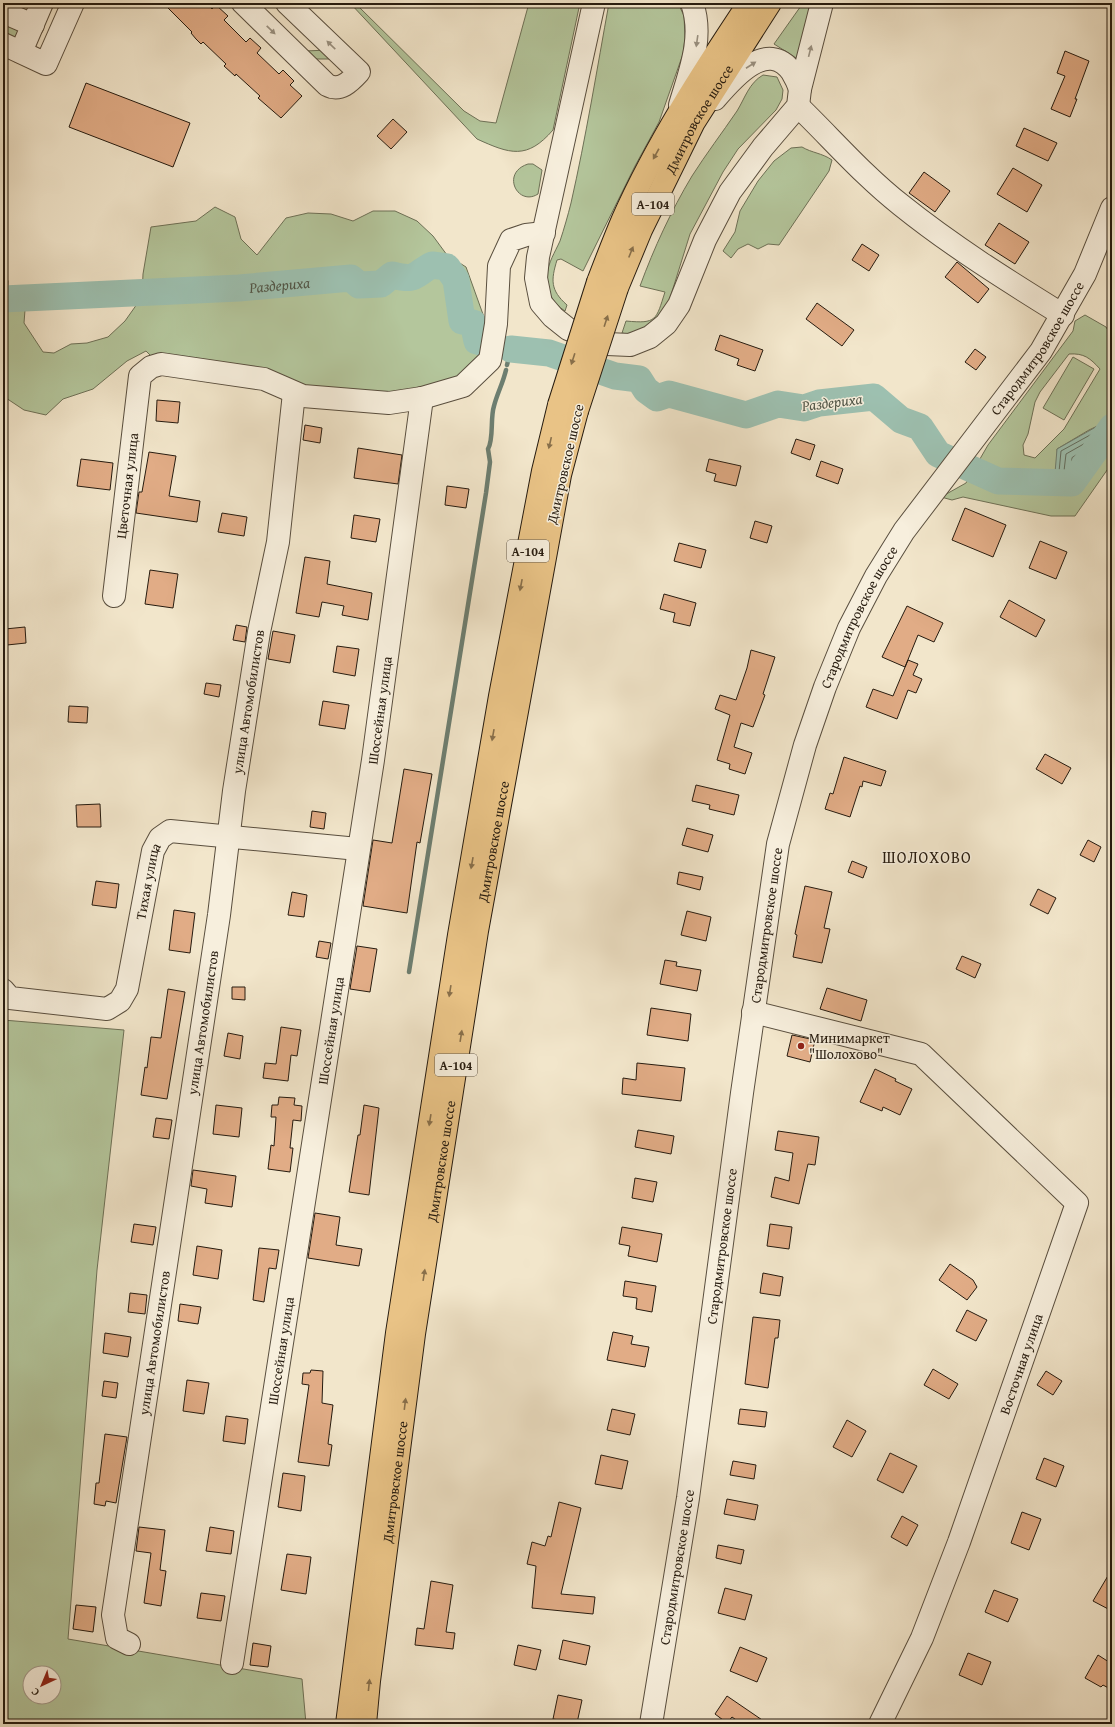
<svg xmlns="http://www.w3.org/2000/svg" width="1115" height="1727" font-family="'Gentium Book Plus',serif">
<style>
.green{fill:#b4c69c;stroke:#6d7056;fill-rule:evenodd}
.water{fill:#9dc0b0;stroke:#6d7e70}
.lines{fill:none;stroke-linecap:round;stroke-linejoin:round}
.shore{stroke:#626e60;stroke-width:1}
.stream{stroke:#6d7e70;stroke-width:4.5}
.river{stroke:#9dc0b0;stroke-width:27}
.building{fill:#e1ac86;stroke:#261b0f}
.minor-casing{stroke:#594e3e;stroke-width:24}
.highway-casing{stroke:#261b0f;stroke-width:24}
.minor{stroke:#f7efdd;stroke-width:22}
.highway{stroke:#e9c386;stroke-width:22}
.highway-bridge-casing{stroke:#261b0f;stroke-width:24;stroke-linecap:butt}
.highway-bridge{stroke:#e9c386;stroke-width:22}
.oneway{fill:#999080}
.oneway2{fill:#886f4a}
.poi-dot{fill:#8f2418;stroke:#f7efdd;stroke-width:1.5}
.labels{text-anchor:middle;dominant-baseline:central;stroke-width:3;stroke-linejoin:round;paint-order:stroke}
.shield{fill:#f7efdd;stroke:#655b4d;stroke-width:1}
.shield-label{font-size:13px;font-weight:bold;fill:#261b0f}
.street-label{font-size:14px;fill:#261b0f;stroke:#f7efdd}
.poi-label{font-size:14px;fill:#261b0f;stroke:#f7efdd;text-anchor:start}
.water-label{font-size:15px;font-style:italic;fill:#505547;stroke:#f7efdd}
.quarter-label{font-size:16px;letter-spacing:1px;fill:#261b0f;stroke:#f7efdd}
</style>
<rect width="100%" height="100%" fill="#f2e6cb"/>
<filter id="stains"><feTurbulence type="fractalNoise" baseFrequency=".005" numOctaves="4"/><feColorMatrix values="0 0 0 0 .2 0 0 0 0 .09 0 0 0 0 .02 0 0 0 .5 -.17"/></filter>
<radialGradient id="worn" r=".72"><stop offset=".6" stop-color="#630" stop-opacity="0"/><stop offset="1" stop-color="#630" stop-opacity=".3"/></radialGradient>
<path class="green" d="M350,3h5l109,108 16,10 16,2 33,-120h51l-27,127c-26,30 -43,24 -76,9z
M609,3h69l6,13 1,22 -2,16 -24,68 -24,44 -52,105 -22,-12 -4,1c-6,20 -7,30 10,45l-2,6c-13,-8 -19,-21 -18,-36 1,-12 8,-23 13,-34 4,-12 8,-26 11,-38 15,-66 26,-134 38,-200z
M803,3h12l-14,58 -27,-17z
M3,21l15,4 3,14 -18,1z
M328,50l2,9h-22l-3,-8z
M763,75l14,2 6,13 -1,9 -6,11 -38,39 -15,23 -33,62 -25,80 -23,18 -15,2 -5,-1 4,-12c31,3 30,-1 39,-29l-25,-6c14,-38 31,-75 52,-110 14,-22 30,-43 45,-65 8,-13 12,-28 26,-36z
M802,147c10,6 20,6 30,13l-3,11 -50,74 -11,-1 -10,5 -10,-5 -10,5 -7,9 -8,-7 12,-19 5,-21 18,-30 16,-20 17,-13z
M528,164h5l9,6 -4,24c-20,13 -38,-21 -10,-30z
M215,207l20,10 6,22 16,16 29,-37 22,-5 23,1 22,7 20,-10h22l22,10 16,15 14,19 19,12 23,64 -10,28 -24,21 -53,14 -96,-6 -151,-28 -9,-9 -19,10 -34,28 -30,10 -17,16 -22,-5 -18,-12 -3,5v-133l5,11 -1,28 18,1 -1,13 19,29 11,1 17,-9 16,-1 21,-6 17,-16 17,-24 1,-23 8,-47 45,-6z
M1085,315l21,12 6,10v82l-23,11 -32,19 3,35h20l32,-36v15l-37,53h-24l-88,-19 -11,3 -11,-3 25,-14 22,-38 85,-114 2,-10zM1069,354c15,-1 21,4 31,15l-36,60 -29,29 -11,-3 -1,-10 5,-11 7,-32 5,-10z
M1073,357l21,12 -30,51 -21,-12z
M3,1020l121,10 -27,240 -29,369 234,40 4,45h-303zM30,1673h24v24h-24z"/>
<path class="water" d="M1110,419h2v29l-32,36 -20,1 -5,-12 2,-24z"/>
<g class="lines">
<path class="shore" d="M1112,423l-51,28 -2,21 4,8h15l29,-33 5,-1
M1112,428l-46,26 -2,17 2,4h10l28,-31 8,-3
M1086,449l2,3 -14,16h-3l1,-10z"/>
<path class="stream" d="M507,365l4,-16
M409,972l77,-479 4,-31 -2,-13c6,-10 2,-31 6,-43 3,-12 9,-23 12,-36"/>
<g class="river">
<path id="s1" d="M3,299l236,-11 112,-10 8,7 22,-1 11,-9c25,6 20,1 40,-10l15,2 9,13 6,41 11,2 4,18 11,3"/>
<path d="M511,349l38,4 66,23 24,3 7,11 11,8 12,-4 77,21 32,-11 26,4 15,-5 55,-6 27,23 19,7 18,27 60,27 74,2 40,-56"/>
</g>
</g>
<path class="building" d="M163,3h43l6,6 4,-4 12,11 -4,4 22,22 4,-4 11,10 -4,5 22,21 4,-4 11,11 -4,4 12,11 -21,22 -23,-20 2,-2 -24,-22 -1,2 -11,-10 2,-2 -23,-22 -2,2 -5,-5 -5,-6 1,-1z
M1065,51l24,10 -14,38h2l-7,18 -19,-8 14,-33 -8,-3z
M86,83l104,40 -17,44 -104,-40z
M393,119l14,13 -16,17 -14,-13z
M1024,128l33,15 -9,18 -32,-15z
M1013,168l29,17 -15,27 -30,-18z
M924,172l26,19 -15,21 -26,-19z
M999,223l30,19 -14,22 -30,-19z
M862,244l17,11 -10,16 -17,-11z
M957,262l32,27 -11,14 -33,-26z
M817,303l37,27 -12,16 -36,-27z
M720,335l43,15 -8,21 -18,-6 2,-6 -24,-9z
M975,349l11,8 -10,13 -11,-8z
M157,400l23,2 -2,21 -22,-2z
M305,425l17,3 -2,15 -17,-3z
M796,439l19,6 -5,15 -19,-7z
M358,448l44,7 -4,29 -44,-6z
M149,452l27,4 -7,40 31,5 -3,21 -61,-9 3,-21h3z
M81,459l32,4 -3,27 -33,-4z
M709,459l32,7 -5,20 -22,-5 2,-7 -10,-3z
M821,461l22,8 -5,15 -22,-8z
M447,486l22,3 -3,19 -21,-3z
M965,508l41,17 -13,32 -41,-17z
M222,513l25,4 -3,19 -26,-4z
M354,515l26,4 -4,23 -25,-4z
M755,521l17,5 -5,17 -17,-5z
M1040,541l27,11 -11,27 -27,-11z
M679,543l27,7 -5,18 -27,-7z
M305,557l25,4 -3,23 45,9 -4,27 -26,-5 2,-9 -22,-4 -3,15 -23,-4z
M150,570l28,4 -5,34 -28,-4z
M664,594l32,9 -6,23 -17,-4 2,-9 -15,-4z
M1009,600l36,20 -9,17 -36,-20z
M907,606l36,17 -9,19 -16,-7 -13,32 -23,-10z
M236,625l11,2 -2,15 -12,-2z
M25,627l1,16 -19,2 -2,-16z
M273,631l22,4 -5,28 -22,-4z
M337,646l22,3 -4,27 -22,-4z
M751,650l24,7 -12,37 2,1 -12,32 -12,-4 -7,24 18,6 -7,21 -16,-5 1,-5 -13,-4 13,-45 -15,-6 5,-14 16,5 11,-32z
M908,660l10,4 -5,11 9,4 -6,14 -8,-3 -11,29 -31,-12 7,-18 20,7z
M206,683l15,2 -2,12 -15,-3z
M323,701l26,4 -4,24 -26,-4z
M69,706l19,1 -1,16 -19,-1z
M1045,754l26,14 -9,16 -26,-15z
M844,757l42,14 -5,15 -18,-5 -1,6 -2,-1 -10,31 -25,-8 5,-16 3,1z
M404,769l28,5 -12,69 -3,-1 -10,71 -44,-7 10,-66 19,3z
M696,785l43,10 -5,20 -25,-6 1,-4 -18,-4z
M100,804l1,23h-24l-1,-22z
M312,811l14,2 -2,16 -14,-2z
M687,828l26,7 -5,17 -26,-7z
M1088,840l13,7 -7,15 -14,-7z
M852,861l15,6 -4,11 -15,-6z
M679,872l24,5 -3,13 -23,-6z
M96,881l23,3 -3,24 -24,-3z
M805,886l27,6 -8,36 6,1 -8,34 -29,-6 4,-22 -2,-1z
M1038,889l18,9 -8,16 -18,-9z
M292,892l15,3 -3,22 -16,-2z
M174,910l21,3 -5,40 -21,-3z
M687,911l24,6 -5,24 -25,-6z
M319,941l12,2 -3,16 -12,-2z
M357,946l20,3 -7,43 -20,-3z
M962,956l19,8 -6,14 -19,-9z
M665,960l12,2 -1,4 25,4 -4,21 -37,-7z
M232,987h13v13l-13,-1z
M827,988l40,12 -6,21 -41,-12z
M168,989l17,3 -18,107 -26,-4 4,-28 2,1 4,-31 10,1z
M651,1008l40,6 -3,27 -41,-6z
M281,1027l20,3 -4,26 -6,-1 -3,26 -25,-3 2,-15 11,1z
M228,1033l15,3 -3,23 -16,-3z
M792,1035l23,5 -5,22 -23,-6z
M637,1063l48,5 -4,33 -59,-7 1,-16 13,2z
M875,1069l21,10 -1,2 17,8 -12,26 -17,-8 -1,4 -22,-9z
M279,1097l16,1 -1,7 8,1 -1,15 -8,-1 -3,28h3l-3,24 -22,-3 3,-24 3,1 2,-29h-5l1,-12h6z
M216,1105l26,3 -3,29 -26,-3z
M364,1105l15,3 -10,87 -20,-3 9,-57h2z
M156,1118l16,2 -3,19 -16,-2z
M638,1130l36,6 -3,18 -36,-7z
M778,1131l41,6 -4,28 -7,-1 -9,40 -28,-7 4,-20 14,4 4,-28 -18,-3z
M193,1170l43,6 -4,31 -27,-4 2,-14 -16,-3z
M635,1178l22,4 -4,20 -21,-4z
M315,1213l25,4 -4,28 26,4 -3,17 -51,-8z
M134,1224l22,3 -3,18 -22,-3z
M770,1224l22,3 -3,22 -22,-3z
M622,1227l40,7 -5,28 -29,-6 2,-10 -11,-2z
M197,1246l25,4 -4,29 -25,-4z
M259,1248l20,2 -3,19 -7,-1 -5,34 -11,-2z
M950,1264l23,16 4,7 -10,13 -28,-20z
M763,1273l20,4 -3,19 -20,-3z
M625,1281l31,5 -4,26 -16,-3 1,-11 -14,-2z
M130,1293l17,2 -2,19 -17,-2z
M180,1304l21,3 -3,17 -20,-3z
M967,1310l20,10 -11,21 -20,-10z
M753,1317l27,3 -2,18h-3l-7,50 -23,-4z
M613,1332l20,4 -2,8 18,3 -4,20 -38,-7z
M105,1333l26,4 -3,20 -25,-4z
M933,1369l25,15 -9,15 -25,-14z
M311,1370l12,1 -1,32 11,2 -5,39 4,1 -3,21 -31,-4 11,-77 -7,-1 1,-11h7z
M1046,1371l16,10 -9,14 -16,-10z
M187,1380l22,3 -5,31 -21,-3z
M104,1381l14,2 -2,15 -14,-2z
M612,1409l23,5 -5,21 -23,-5z
M740,1409l27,3 -2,15 -27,-3z
M226,1416l22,3 -3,25 -22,-3z
M847,1420l19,11 -14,26 -19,-10z
M105,1434l22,3 -11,66 -10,-2 -1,5 -11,-2 2,-21h3z
M890,1453l27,13 -14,27 -26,-13z
M601,1455l27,6 -6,28 -27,-5z
M1044,1458l20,8 -8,21 -20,-8z
M733,1461l23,4 -2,14 -24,-4z
M283,1473l22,3 -4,35 -23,-4z
M727,1499l31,6 -3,15 -31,-6z
M559,1502l22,6 -20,86 34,3 -2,17 -61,-6 4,-42 -9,-2 5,-22 13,4 3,-10 3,1z
M1022,1512l19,7 -12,31 -18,-7z
M902,1516l16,9 -11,21 -16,-9z
M139,1527l26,3 -5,40 6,1 -5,35 -17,-3 7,-50 -15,-2z
M210,1527l24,4 -3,23 -25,-3z
M718,1545l26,5 -3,14 -25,-6z
M287,1554l24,3 -5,37 -25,-4z
M1112,1569v42l-19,-10z
M431,1581l22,4 -7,47 9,1 -2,16 -38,-4 2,-17 7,1z
M725,1588l27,7 -7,25 -27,-7z
M994,1590l24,9 -10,23 -23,-10z
M201,1593l24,3 -4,25 -24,-3z
M76,1605l20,2 -3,25 -20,-3z
M563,1640l27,6 -4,19 -27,-6z
M253,1643l18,3 -3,21 -18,-2z
M518,1645l23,5 -5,20 -22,-5z
M740,1647l27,11 -10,24 -27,-11z
M968,1653l23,9 -9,23 -23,-10z
M1098,1655l14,9v26l-9,-5 -2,2 -16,-9z
M558,1695l24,5 -5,23 -24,-4z
M727,1696l41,28h-26l-10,-7 -5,6 -12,-9z"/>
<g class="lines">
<g class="minor-casing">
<g id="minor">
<path d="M243,3l84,82c13,7 23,-3 32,-13l-72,-69"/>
<path d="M594,3l-56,254 -2,21 5,25 12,14 15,12 39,15 23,1 20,-8 16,-13 13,-19 26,-65 25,-48 33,-45 35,-41 2,-17 22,-86"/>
<path d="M3,12l30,13"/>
<path d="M3,44l43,20 27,-61"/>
<path d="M21,52l21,-49"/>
<path d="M715,99c18,-21 52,-61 77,-27 3,5 6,11 8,17"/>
<path d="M680,105c10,-34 24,-68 12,-102"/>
<path d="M798,106c34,33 66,70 103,99 51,41 107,76 162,110"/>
<path id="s2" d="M114,596l26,-220 11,-9 10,-3 103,15 39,17 86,7 33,-5 41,-12 27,-26 6,-36 3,-58 12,-26 15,-5 18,-2"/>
<path id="s3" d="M3,990l7,8 97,11 13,-8 7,-12 26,-138 7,-13 10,-7 188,18"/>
<path d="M753,1012l168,42 156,149 -118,339 -37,96 -42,86"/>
<path id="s4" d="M129,1644l-12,-6 -4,-23 106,-700 15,-124 25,-159 19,-90 16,-149"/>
<path id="s5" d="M232,1663l141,-903 49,-362"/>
<path id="s6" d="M651,1724l37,-226 54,-405 36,-249 27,-99 20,-58 24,-59 27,-52 28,-45 137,-180 44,-77 27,-66"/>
</g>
</g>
<g class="highway-casing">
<g id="highway">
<path d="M598,282c8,-21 16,-42 25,-63 34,-76 80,-147 126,-216"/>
<path id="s7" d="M617,288l24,-58 53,-108 76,-119"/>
<path d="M347,1724l50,-391 62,-398 41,-239 43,-225 16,-66"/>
<path id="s8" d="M365,1724l4,-43 45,-347 63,-403 83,-456 17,-64"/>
</g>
</g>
<use href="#minor" class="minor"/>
<use href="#highway" class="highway"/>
<g class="highway-bridge-casing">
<path id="highway-bridge" d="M559,405l39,-123
M577,411l40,-123"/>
</g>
<use href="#highway-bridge" class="highway-bridge"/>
</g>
<defs><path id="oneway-solid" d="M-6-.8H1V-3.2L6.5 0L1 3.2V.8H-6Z"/></defs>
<g class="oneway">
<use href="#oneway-solid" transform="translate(271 30) rotate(44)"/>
<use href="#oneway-solid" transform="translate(697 41) rotate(98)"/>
<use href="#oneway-solid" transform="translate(331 45) rotate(-136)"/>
<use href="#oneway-solid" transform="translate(810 51) rotate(-76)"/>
<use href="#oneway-solid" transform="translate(751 65) rotate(-33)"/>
</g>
<g class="oneway2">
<use href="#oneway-solid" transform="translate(656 154) rotate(119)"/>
<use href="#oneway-solid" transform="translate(631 252) rotate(-68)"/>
<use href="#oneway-solid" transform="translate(606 321) rotate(-72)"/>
<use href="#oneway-solid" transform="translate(573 359) rotate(108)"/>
<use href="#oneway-solid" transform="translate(550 443) rotate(103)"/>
<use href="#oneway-solid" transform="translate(521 585) rotate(101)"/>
<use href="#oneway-solid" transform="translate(493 735) rotate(100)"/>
<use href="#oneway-solid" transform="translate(472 863) rotate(100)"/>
<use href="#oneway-solid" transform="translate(450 991) rotate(99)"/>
<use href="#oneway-solid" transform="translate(461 1036) rotate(-81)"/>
<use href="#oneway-solid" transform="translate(430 1120) rotate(99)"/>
<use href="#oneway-solid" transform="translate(424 1275) rotate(-81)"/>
<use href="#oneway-solid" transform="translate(405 1404) rotate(-83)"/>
<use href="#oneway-solid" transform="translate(369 1685) rotate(-84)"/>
</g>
<circle class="poi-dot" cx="801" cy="1046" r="4"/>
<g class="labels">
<g class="shield">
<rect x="632" y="193" width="42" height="22" rx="3"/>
<rect x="507" y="540" width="42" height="22" rx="3"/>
<rect x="435" y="1054" width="42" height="22" rx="3"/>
</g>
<g class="shield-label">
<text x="653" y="204">А-104</text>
<text x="528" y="551">А-104</text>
<text x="456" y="1065">А-104</text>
</g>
<g class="street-label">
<text stroke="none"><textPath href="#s7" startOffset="188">Дмитровское шоссе</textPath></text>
<text stroke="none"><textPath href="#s6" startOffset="1455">Стародмитровское шоссе</textPath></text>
<text transform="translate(565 464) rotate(-77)">Дмитровское шоссе</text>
<text stroke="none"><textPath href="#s2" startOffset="111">Цветочная улица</textPath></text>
<text stroke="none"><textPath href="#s6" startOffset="1131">Стародмитровское шоссе</textPath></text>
<text stroke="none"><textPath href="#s4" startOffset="960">улица Автомобилистов</textPath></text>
<text stroke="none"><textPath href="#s5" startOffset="964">Шоссейная улица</textPath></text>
<text stroke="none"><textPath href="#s8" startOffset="892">Дмитровское шоссе</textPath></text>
<text stroke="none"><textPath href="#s3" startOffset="247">Тихая улица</textPath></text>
<text stroke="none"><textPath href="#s6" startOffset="807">Стародмитровское шоссе</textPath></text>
<text stroke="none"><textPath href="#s4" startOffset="636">улица Автомобилистов</textPath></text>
<text stroke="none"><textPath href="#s5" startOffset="640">Шоссейная улица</textPath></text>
<text stroke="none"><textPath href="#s8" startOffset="568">Дмитровское шоссе</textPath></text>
<text stroke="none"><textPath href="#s6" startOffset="483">Стародмитровское шоссе</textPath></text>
<text stroke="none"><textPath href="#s4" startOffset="312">улица Автомобилистов</textPath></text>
<text stroke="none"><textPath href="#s5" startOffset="316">Шоссейная улица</textPath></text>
<text transform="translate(1021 1364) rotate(-71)">Восточная улица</text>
<text stroke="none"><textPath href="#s8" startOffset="244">Дмитровское шоссе</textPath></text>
<text stroke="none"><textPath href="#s6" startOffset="159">Стародмитровское шоссе</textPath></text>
</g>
<g class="poi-label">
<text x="809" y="1038">Минимаркет<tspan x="809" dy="16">"Шолохово"</tspan></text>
</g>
<g class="water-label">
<text stroke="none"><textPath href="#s1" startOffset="277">Раздериха</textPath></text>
<text transform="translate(832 402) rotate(-7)">Раздериха</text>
</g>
<g class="quarter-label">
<text x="927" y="857">ШОЛОХОВО</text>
</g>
</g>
<rect width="1115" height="1727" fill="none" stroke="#f2e6cb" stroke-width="16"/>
<rect x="4" y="4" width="1107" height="1719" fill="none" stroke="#261b0f" stroke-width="2"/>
<rect x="8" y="8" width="1099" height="1711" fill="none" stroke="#261b0f"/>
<g transform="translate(42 1685) rotate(224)"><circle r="19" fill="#f7efdd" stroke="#a39a8b"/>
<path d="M0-3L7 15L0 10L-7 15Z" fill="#8f2418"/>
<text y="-6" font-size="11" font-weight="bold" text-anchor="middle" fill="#261b0f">С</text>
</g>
<rect width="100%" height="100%" filter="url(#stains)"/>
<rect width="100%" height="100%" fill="url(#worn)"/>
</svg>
